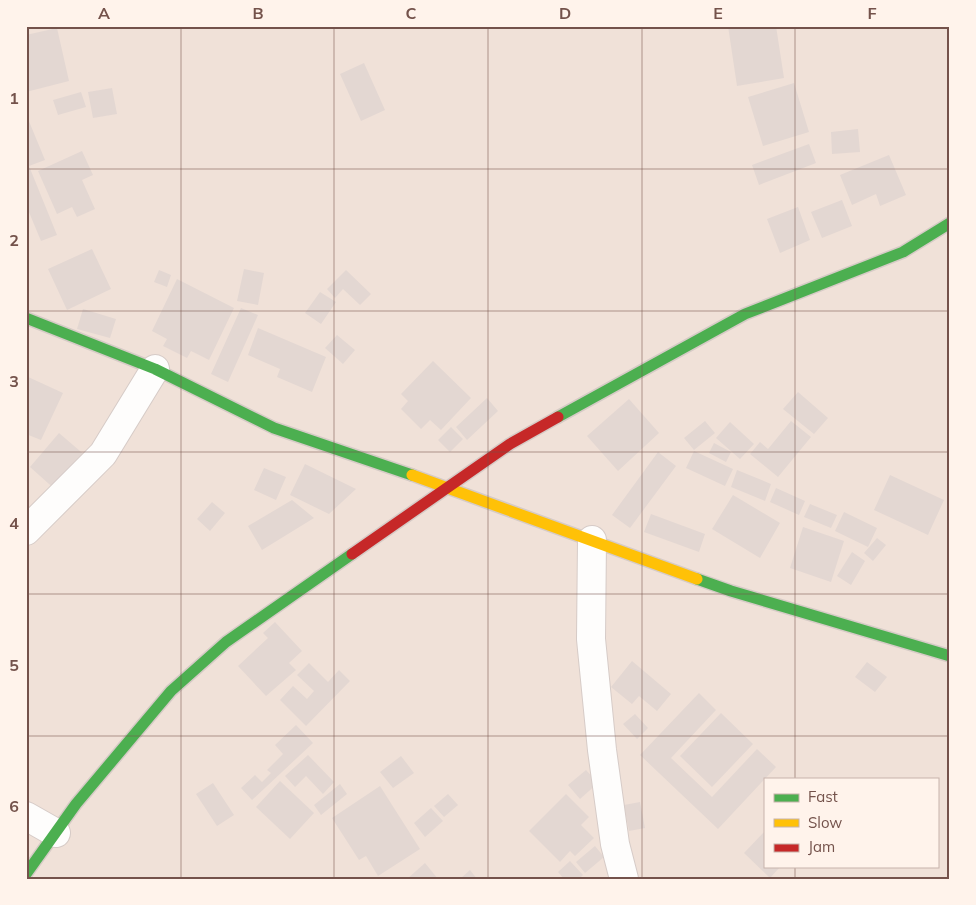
<svg xmlns="http://www.w3.org/2000/svg" width="976" height="905" font-family="Mulish,sans-serif">
<style>
.residential{fill:#f0e1d8;fill-rule:evenodd}
.building{fill:#e3d7d2}
.lines{fill:none;stroke-linecap:round;stroke-linejoin:round}
.street-casing{stroke:#d6cbc7;stroke-width:30}
.fast-casing{stroke:#d6cbc6;stroke-width:14}
.slow-casing{stroke:#d6cbc6;stroke-width:14}
.jam-casing{stroke:#d6cbc6;stroke-width:14}
.street{stroke:#fefdfc;stroke-width:28}
.fast{stroke:#4caf50;stroke-width:11}
.slow{stroke:#ffc107;stroke-width:11}
.jam{stroke:#c62828;stroke-width:11}
.grid{fill:none;stroke:#74524b;stroke-width:1;stroke-opacity:0.55}
.neatline{fill:none;stroke:#74524b;stroke-width:2}
.grid-label{font-size:16px;text-anchor:middle;font-weight:bold;fill:#74524b}
</style>
<rect width="100%" height="100%" fill="#f7f0ea"/>
<path class="residential" d="M26,26h924v853h-924zM765,779h172v87h-172z"/>
<path class="building" d="M728,26h48l8,52 -47,8z
M57,28l12,53 -43,11v-57z
M364,63l21,47 -24,11 -21,-47z
M794,83l15,49 -46,14 -15,-49z
M112,88l5,26 -24,4 -5,-26z
M81,92l5,15 -28,8 -5,-15z
M26,114l19,46 -16,6 28,69 -16,6 -15,-36v-44l3,-1 -3,-6z
M858,129l2,23 -28,2 -1,-22z
M809,144l7,19 -57,22 -7,-20z
M82,151l11,24 -11,5 13,29 -18,8 -5,-10 -15,7 -19,-43z
M889,155l17,40 -26,11 -4,-12 -24,11 -12,-30z
M842,200l10,26 -30,12 -11,-26z
M798,207l12,33 -30,13 -13,-34z
M92,249l19,40 -44,21 -19,-41z
M244,269l20,4 -6,32 -21,-4z
M159,270l12,5 -4,12 -13,-5z
M346,270l25,24 -11,11 -17,-16 -8,9 -8,-9z
M177,279l57,29 -25,52 -18,-9 -4,7 -24,-12 4,-7 -15,-8z
M320,292l16,10 -15,22 -16,-11z
M241,308l17,7 -30,67 -17,-8z
M83,309l33,10 -6,19 -33,-9z
M258,328l68,29 -14,35 -35,-15 3,-8 -32,-14z
M337,335l18,15 -12,14 -18,-16z
M433,361l38,37 -30,32 -11,-10 -9,9 -20,-20 7,-8 -7,-7z
M26,376l37,17 -22,47 -15,-6z
M798,392l30,26 -14,16 -31,-25z
M487,398l11,13 -31,29 -11,-13z
M629,399l30,34 -41,38 -31,-35z
M705,421l10,12 -21,17 -10,-12z
M791,421l20,16 -33,40 -28,-23 10,-12 8,7z
M730,422l24,22 -14,15 -24,-21z
M451,427l12,12 -13,13 -12,-12z
M59,433l28,24 -29,35 -28,-25z
M714,443l17,9 -5,10 -17,-9z
M694,451l39,18 -8,17 -39,-18z
M658,452l18,14 -46,62 -18,-13z
M305,464l51,25 -27,25 -39,-19z
M264,468l22,9 -10,23 -22,-10z
M737,470l34,14 -6,17 -34,-14z
M890,475l54,25 -16,35 -54,-25z
M776,488l29,13 -6,14 -29,-13z
M733,495l47,28 -20,35 -48,-29z
M292,500l22,18 -52,32 -14,-24z
M212,502l13,11 -15,18 -13,-12z
M810,504l27,11 -6,13 -27,-11z
M844,512l33,16 -9,19 -33,-16z
M651,514l54,20 -6,18 -55,-20z
M803,527l41,14 -13,41 -41,-14z
M877,538l9,7 -13,16 -9,-8z
M852,552l13,9 -14,24 -14,-9z
M275,622l27,29 -13,12 7,7 -30,26 -28,-30 30,-28 -5,-5z
M632,661l39,33 -14,17 -18,-15 -7,8 -21,-17z
M867,662l20,15 -12,15 -20,-15z
M309,663l19,19 11,-12 11,11 -44,45 -26,-26 13,-14 14,13 7,-8 -17,-16z
M699,693l17,17 -45,48 41,39 45,-48 19,18 -58,62 -78,-74z
M721,713l32,31 -41,43 -32,-31z
M635,714l13,14 -11,11 -14,-15z
M296,725l17,18 -61,57 -11,-12 14,-13 7,7 9,-9 -4,-3 16,-16 -8,-9z
M308,755l26,27 -11,12 -17,-18 -11,11 -10,-11z
M401,756l13,17 -21,15 -13,-16z
M586,770l12,13 -18,16 -12,-14z
M280,781l34,32 -24,26 -34,-32z
M213,783l21,32 -17,11 -21,-32z
M340,784l7,10 -26,21 -7,-10z
M380,786l40,63 -42,27 -12,-20 -7,4 -27,-42z
M448,794l10,11 -14,12 -10,-11z
M566,794l23,23 -8,8 13,13 -19,18 -5,-5 -10,11 -31,-31z
M640,802l5,26 -16,3 -5,-26z
M431,808l12,13 -18,16 -11,-14z
M765,831v35h16l-11,12 -26,-25z
M595,846l9,11 -19,16 -9,-11z
M570,861l13,14 -4,4h-15l-6,-7z
M425,863l13,16h-31z
M470,870l7,9h-17z"/>
<g class="lines">
<g class="street-casing">
<path id="street" d="M26,531l77,-77 52,-85
M592,540l-1,99 11,111 13,94 9,35
M26,816l30,17"/>
</g>
<g class="fast-casing">
<path id="fast" d="M26,318l129,51 119,59 138,47
M558,417l187,-103 158,-62 47,-29
M697,579l34,12 219,65
M26,874l50,-70 95,-113 55,-49 126,-88"/>
</g>
<g class="slow-casing">
<path id="slow" d="M412,475l285,104"/>
</g>
<g class="jam-casing">
<path id="jam" d="M352,554l158,-110 48,-27"/>
</g>
<use href="#street" class="street"/>
<use href="#fast" class="fast"/>
<use href="#slow" class="slow"/>
<use href="#jam" class="jam"/>
</g>
<path class="grid" d="M181,26v853M334,26v853M488,26v853M642,26v853M795,26v753M26,169h924M26,311h924M26,452h924M26,594h924M26,736h924M795,866v13"/>
<rect width="976" height="905" fill="none" stroke="#fff3eb" stroke-width="55"/>
<rect x="764" y="778" width="175" height="90" fill="#fff3eb" stroke="#c7b3ab"/>
<rect x="774" y="794" width="25" height="8" fill="#4caf50" stroke="#c7b3ab"/>
<text x="808" y="802" font-size="15" fill="#74524b">Fast</text>
<rect x="774" y="819" width="25" height="8" fill="#ffc107" stroke="#c7b3ab"/>
<text x="808" y="828" font-size="15" fill="#74524b">Slow</text>
<rect x="774" y="844" width="25" height="8" fill="#c62828" stroke="#c7b3ab"/>
<text x="808" y="852" font-size="15" fill="#74524b">Jam</text>
<rect x="28" y="28" width="920" height="850" class="neatline"/>
<g class="grid-label">
<text x="104" y="19">A</text>
<text x="258" y="19">B</text>
<text x="411" y="19">C</text>
<text x="565" y="19">D</text>
<text x="718" y="19">E</text>
<text x="872" y="19">F</text>
<text x="14" y="104">1</text>
<text x="14" y="246">2</text>
<text x="14" y="387">3</text>
<text x="14" y="529">4</text>
<text x="14" y="671">5</text>
<text x="14" y="812">6</text>
</g>
</svg>
